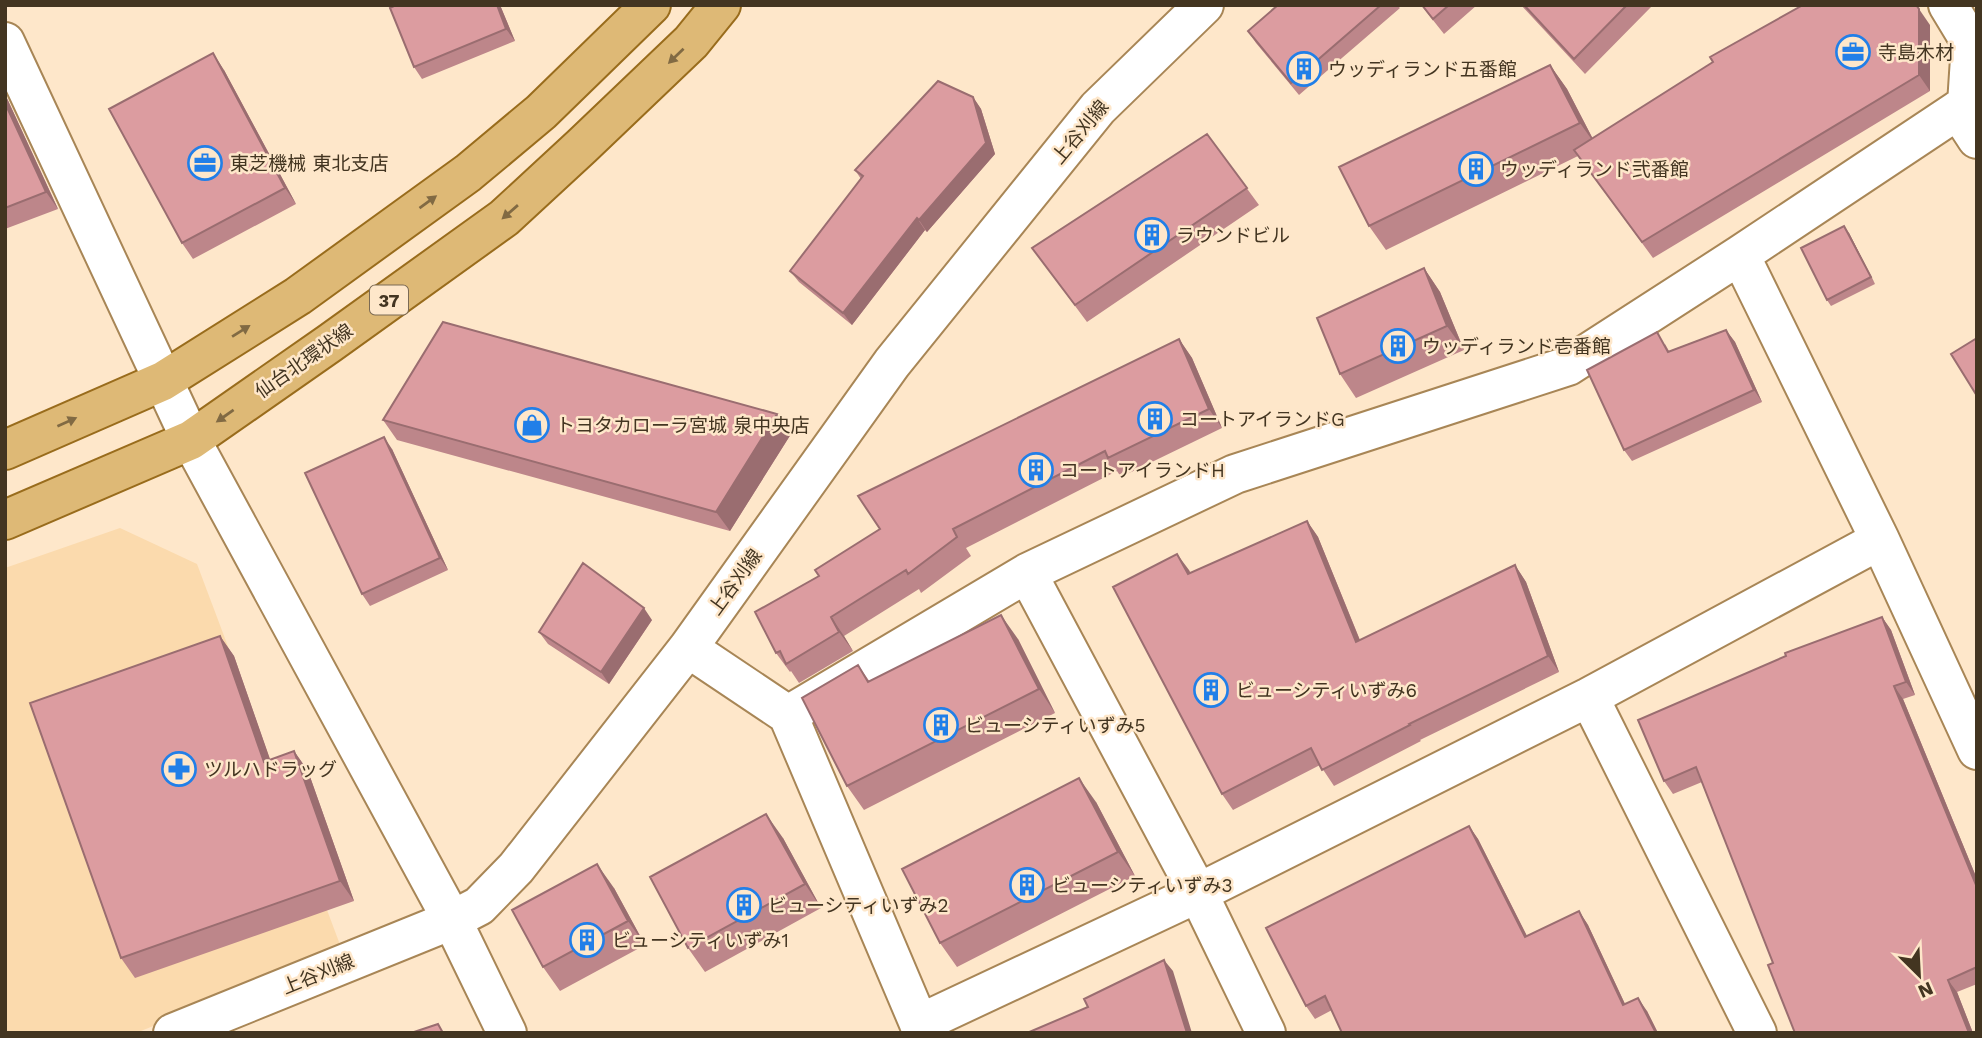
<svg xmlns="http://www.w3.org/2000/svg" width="1982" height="1038" font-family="'Work Sans','Noto Sans JP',sans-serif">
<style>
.built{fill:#fbdaad}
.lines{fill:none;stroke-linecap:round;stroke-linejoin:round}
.minor-casing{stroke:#a88656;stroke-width:42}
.major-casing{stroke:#996c1c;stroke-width:42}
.minor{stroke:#fff;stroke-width:38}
.major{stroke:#deb976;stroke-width:38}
.wall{fill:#bd868a}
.shaded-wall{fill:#9a6d70}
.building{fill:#dc9ca0;stroke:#9a6d70;stroke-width:2}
.oneway{fill:#816a43}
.labels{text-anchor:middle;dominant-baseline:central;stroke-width:5;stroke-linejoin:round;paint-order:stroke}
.shield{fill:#fee7ca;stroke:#7b6a54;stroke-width:2}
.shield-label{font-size:18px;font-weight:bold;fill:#433521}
.poi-label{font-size:19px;fill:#433521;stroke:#fee7ca;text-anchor:start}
.street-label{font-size:19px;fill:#433521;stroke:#fee7ca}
</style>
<rect width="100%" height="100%" fill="#fee7ca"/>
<path class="built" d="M120,528l77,36 145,386 -206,83h-131v-465z"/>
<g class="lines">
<g class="minor-casing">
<path id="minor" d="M5,42l186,398 261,480 55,113
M1958,110l19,29
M1740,255l140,285 97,210
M1027,573l171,320 68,140
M688,648l100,67 135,318
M1589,697l168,336
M788,715l239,-142 208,-99 333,-108 172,-111 227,-151 4,-61 -23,-38
M919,1024l279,-131 391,-196 291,-157
M173,1033l279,-113 27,-14 37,-38 172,-220 204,-285 206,-255 106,-103"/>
</g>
<g class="major-casing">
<path id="major" d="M5,450l158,-69 135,-85 170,-123 73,-61 110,-107
M5,520l186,-80 139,-97 174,-125 78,-72 109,-104 30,-37"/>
</g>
<use href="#minor" class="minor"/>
<use href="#major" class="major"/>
</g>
<path class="wall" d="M396,5h104l15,36 -93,38 -8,-12z
M1278,5h119l3,3 -101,87 -43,-52 -8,-12z
M1421,5h56l-33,29z
M1521,5h132l-68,69z
M1930,25v66l-277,167 -75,-102 -192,94 -17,-24 181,-161 17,24 26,50z
M224,70l72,134 -103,55 -11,-16z
M5,94l53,115 -53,20z
M973,97l8,12 14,45 -68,78 -2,-2 -73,95 -53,-43 -9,-11 71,-92 -6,-9z
M1207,134l52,71 -172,117 -55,-74z
M1849,233l26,51 -44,22 -4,-6z
M1424,268l16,24 24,58 -108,48 -16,-24z
M1726,330l9,12 27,60 -130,59 -8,-11 41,-106 4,7z
M1179,339l13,19 30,70 -101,49 -4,-6 -151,77 5,8 -50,37 -2,-4 -75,47 9,15 -54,32 -8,-12 -1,1 -14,-19 43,-77 61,-47z
M383,420l408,14 -61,97 -333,-91z
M392,449l56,121 -78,36 -8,-12z
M1307,521l11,16 42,103 155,-75 11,17 33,90 -139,68 1,1 -87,45 -14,-21 -87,45 -11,-16 -33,-224 1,3z
M1882,617l9,13 24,65 -12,4 74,180v105l-20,8 16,41h-178l-22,-70 -71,-181 -29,12 -9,-13z
M652,620l-43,64 -61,-40 -9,-12z
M220,636l14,20 36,104 24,-9 14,20 46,130 -219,77 -14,-20z
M1018,639l37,74 -191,97 -17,-24 11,-121 12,17z
M1096,802l39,74 -178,91 -17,-24z
M1469,826l9,13 49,97 52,-25 9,14 37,79 22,7 11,22h-316l-10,-23 -17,9 -9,-13z
M783,838l38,70 -116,64 -17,-24z
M614,888l31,57 -85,46 -17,-24z"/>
<path class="shaded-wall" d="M497,5h3l15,36 -9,-12z
M1919,9l11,16v66l-11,-16z
M213,53l11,17 72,134 -11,-16z
M1550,65l17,24 30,58 -17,-24z
M5,94l53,115 -12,-17 -41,-89z
M973,97l8,12 14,45 -68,78 -8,-12z
M917,218l8,12 -73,95 -9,-12z
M1844,226l5,7 26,51 -4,-7z
M1424,268l16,24 24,58 -17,-24z
M1726,330l9,12 27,60 -8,-12z
M1179,339l13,19 30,70 -13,-19z
M777,414l14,20 -61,97 -14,-19z
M384,437l8,12 56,121 -8,-12z
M1307,521l11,16 49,121 -11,-16z
M1177,554l12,16 10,20 -11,-16z
M1515,565l11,17 33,90 -11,-16z
M644,608l8,12 -43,64 -8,-12z
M1001,615l17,24 37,74 -16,-24z
M831,617l13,19 9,15 -14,-19z
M1882,617l9,13 24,65 -9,-13z
M220,636l14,20 44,126 -14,-20z
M1894,686l9,13 74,180v8z
M294,751l14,20 46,130 -14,-20z
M1079,778l17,24 39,74 -17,-24z
M766,814l17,24 38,70 -16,-24z
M1469,826l9,13 56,111 -9,-13z
M597,864l17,24 31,57 -17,-24z
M1579,911l9,14 44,94 -9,-14z
M1164,960l9,11 19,62h-5z
M1948,980l9,12 16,41h-4z
M1638,998l9,13 11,22h-2z"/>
<path class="building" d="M396,5h101l9,24 -92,38 -24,-59z
M1278,5h103l-90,78 -43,-52z
M1422,5h27l-16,14z
M1524,5h103l-53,54z
M1803,5h113l3,4v66l-277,167 -68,-92 139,-88 -3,-5z
M213,53l72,135 -103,55 -73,-134z
M1550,65l30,58 -211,103 -30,-59z
M938,81l35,16 13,46 -67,77 -2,-2 -74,95 -53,-42 73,-95 -8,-6z
M5,103l41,89 -41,16z
M1207,134l40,54 -172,117 -43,-57z
M1844,226l27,51 -44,23 -26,-52z
M1424,268l23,58 -107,48 -23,-56z
M443,322l334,92 -61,98 -333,-92z
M1726,330l28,60 -130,60 -37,-80 70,-38 11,20z
M1977,338v58l-26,-42z
M1179,339l30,70 -101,49 -3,-7 -152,78 4,8 -49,37 -2,-4 -75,47 8,15 -53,32 -6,-13 -4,2 -21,-41 64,-36 -4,-6 65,-41 -22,-33z
M384,437l56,121 -78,36 -57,-121z
M1307,521l49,121 159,-77 33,91 -139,68 1,1 -88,45 -11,-22 -89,46 -109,-207 64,-33 11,20z
M583,563l61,45 -43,64 -62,-40z
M1001,615l38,74 -192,97 -45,-88 56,-33 10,17z
M1882,617l24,65 -12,4 82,199 1,-1v83l-29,13 21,53h-174l-27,-68 5,-2 -77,-196 -32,14 -26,-61 148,-64 -1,-3z
M220,636l44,126 30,-11 46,130 -219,77 -91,-255z
M1079,778l39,74 -178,91 -38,-74z
M766,814l39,70 -117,64 -38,-71z
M1469,826l56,111 54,-26 44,94 15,-7 18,35h-314l-17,-37 -19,10 -40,-78z
M597,864l31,57 -85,46 -31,-57z
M1164,960l23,73h-160l61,-26 -4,-8z
M438,1024l5,9h-32z"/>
<defs><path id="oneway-solid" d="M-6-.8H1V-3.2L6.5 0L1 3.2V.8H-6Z" transform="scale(1.75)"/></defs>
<g class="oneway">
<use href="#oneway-solid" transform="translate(676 56) rotate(136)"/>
<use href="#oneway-solid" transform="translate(428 202) rotate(-36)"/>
<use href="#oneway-solid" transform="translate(510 212) rotate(139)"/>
<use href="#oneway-solid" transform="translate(241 331) rotate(-32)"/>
<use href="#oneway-solid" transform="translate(225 416) rotate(145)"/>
<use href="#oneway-solid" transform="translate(67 422) rotate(-24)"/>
</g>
<defs>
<g id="office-ring" transform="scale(1.75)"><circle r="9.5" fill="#fee7ca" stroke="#217fe8" stroke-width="1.5"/><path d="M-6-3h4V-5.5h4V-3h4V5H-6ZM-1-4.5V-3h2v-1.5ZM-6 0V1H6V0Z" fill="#217fe8"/></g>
<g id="building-ring" transform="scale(1.75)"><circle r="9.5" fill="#fee7ca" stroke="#217fe8" stroke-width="1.5"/><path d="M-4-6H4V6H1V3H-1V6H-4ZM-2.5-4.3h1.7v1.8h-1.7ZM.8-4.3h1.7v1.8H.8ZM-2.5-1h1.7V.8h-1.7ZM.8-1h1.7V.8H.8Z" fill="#217fe8"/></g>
<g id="shop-ring" transform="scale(1.75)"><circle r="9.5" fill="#fee7ca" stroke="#217fe8" stroke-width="1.5"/><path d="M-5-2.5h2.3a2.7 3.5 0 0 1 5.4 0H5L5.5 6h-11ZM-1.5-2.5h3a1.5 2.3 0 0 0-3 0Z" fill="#217fe8"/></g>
<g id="pharmacy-ring" transform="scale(1.75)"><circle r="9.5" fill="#fee7ca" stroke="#217fe8" stroke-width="1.5"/><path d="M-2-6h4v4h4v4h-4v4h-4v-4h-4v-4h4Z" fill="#217fe8"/></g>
</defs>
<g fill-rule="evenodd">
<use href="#office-ring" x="1853" y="52"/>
<use href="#building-ring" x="1304" y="69"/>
<use href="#office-ring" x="205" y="163"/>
<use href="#building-ring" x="1476" y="169"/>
<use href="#building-ring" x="1152" y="235"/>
<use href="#building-ring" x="1398" y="346"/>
<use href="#building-ring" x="1155" y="419"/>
<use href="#shop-ring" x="532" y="425"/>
<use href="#building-ring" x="1036" y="470"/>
<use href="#building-ring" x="1211" y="690"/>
<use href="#building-ring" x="941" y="725"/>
<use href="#pharmacy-ring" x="179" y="769"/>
<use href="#building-ring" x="1027" y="885"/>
<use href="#building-ring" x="744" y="905"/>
<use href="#building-ring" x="587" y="940"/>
</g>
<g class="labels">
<rect class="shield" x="370" y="285.5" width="38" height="29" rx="5"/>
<g class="shield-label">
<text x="389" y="300">37</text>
</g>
<g class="poi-label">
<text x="1878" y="52">寺島木材</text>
<text x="1328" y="69">ウッディランド五番館</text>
<text x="230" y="163">東芝機械 東北支店</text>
<text x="1500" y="169">ウッディランド弐番館</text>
<text x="1176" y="235">ラウンドビル</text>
<text x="1422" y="346">ウッディランド壱番館</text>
<text x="1180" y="419">コートアイランドG</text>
<text x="556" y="425">トヨタカローラ宮城 泉中央店</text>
<text x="1060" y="470">コートアイランドH</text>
<text x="1236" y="690">ビューシティいずみ6</text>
<text x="965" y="725">ビューシティいずみ5</text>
<text x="204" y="769">ツルハドラッグ</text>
<text x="1052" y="885">ビューシティいずみ3</text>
<text x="768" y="905">ビューシティいずみ2</text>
<text x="612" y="940">ビューシティいずみ1</text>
</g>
<g class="street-label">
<text transform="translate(1080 132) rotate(-50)">上谷刈線</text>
<text transform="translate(304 361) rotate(-35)">仙台北環状線</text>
<text transform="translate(735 582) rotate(-54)">上谷刈線</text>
<text transform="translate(318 974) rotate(-22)">上谷刈線</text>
</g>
</g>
<rect width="1982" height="1038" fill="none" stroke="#433521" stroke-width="14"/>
<g transform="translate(1919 975) rotate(156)" stroke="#fee7ca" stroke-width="5" paint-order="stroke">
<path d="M0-5L12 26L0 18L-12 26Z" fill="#433521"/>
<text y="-10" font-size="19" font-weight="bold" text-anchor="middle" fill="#433521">N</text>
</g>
</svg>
